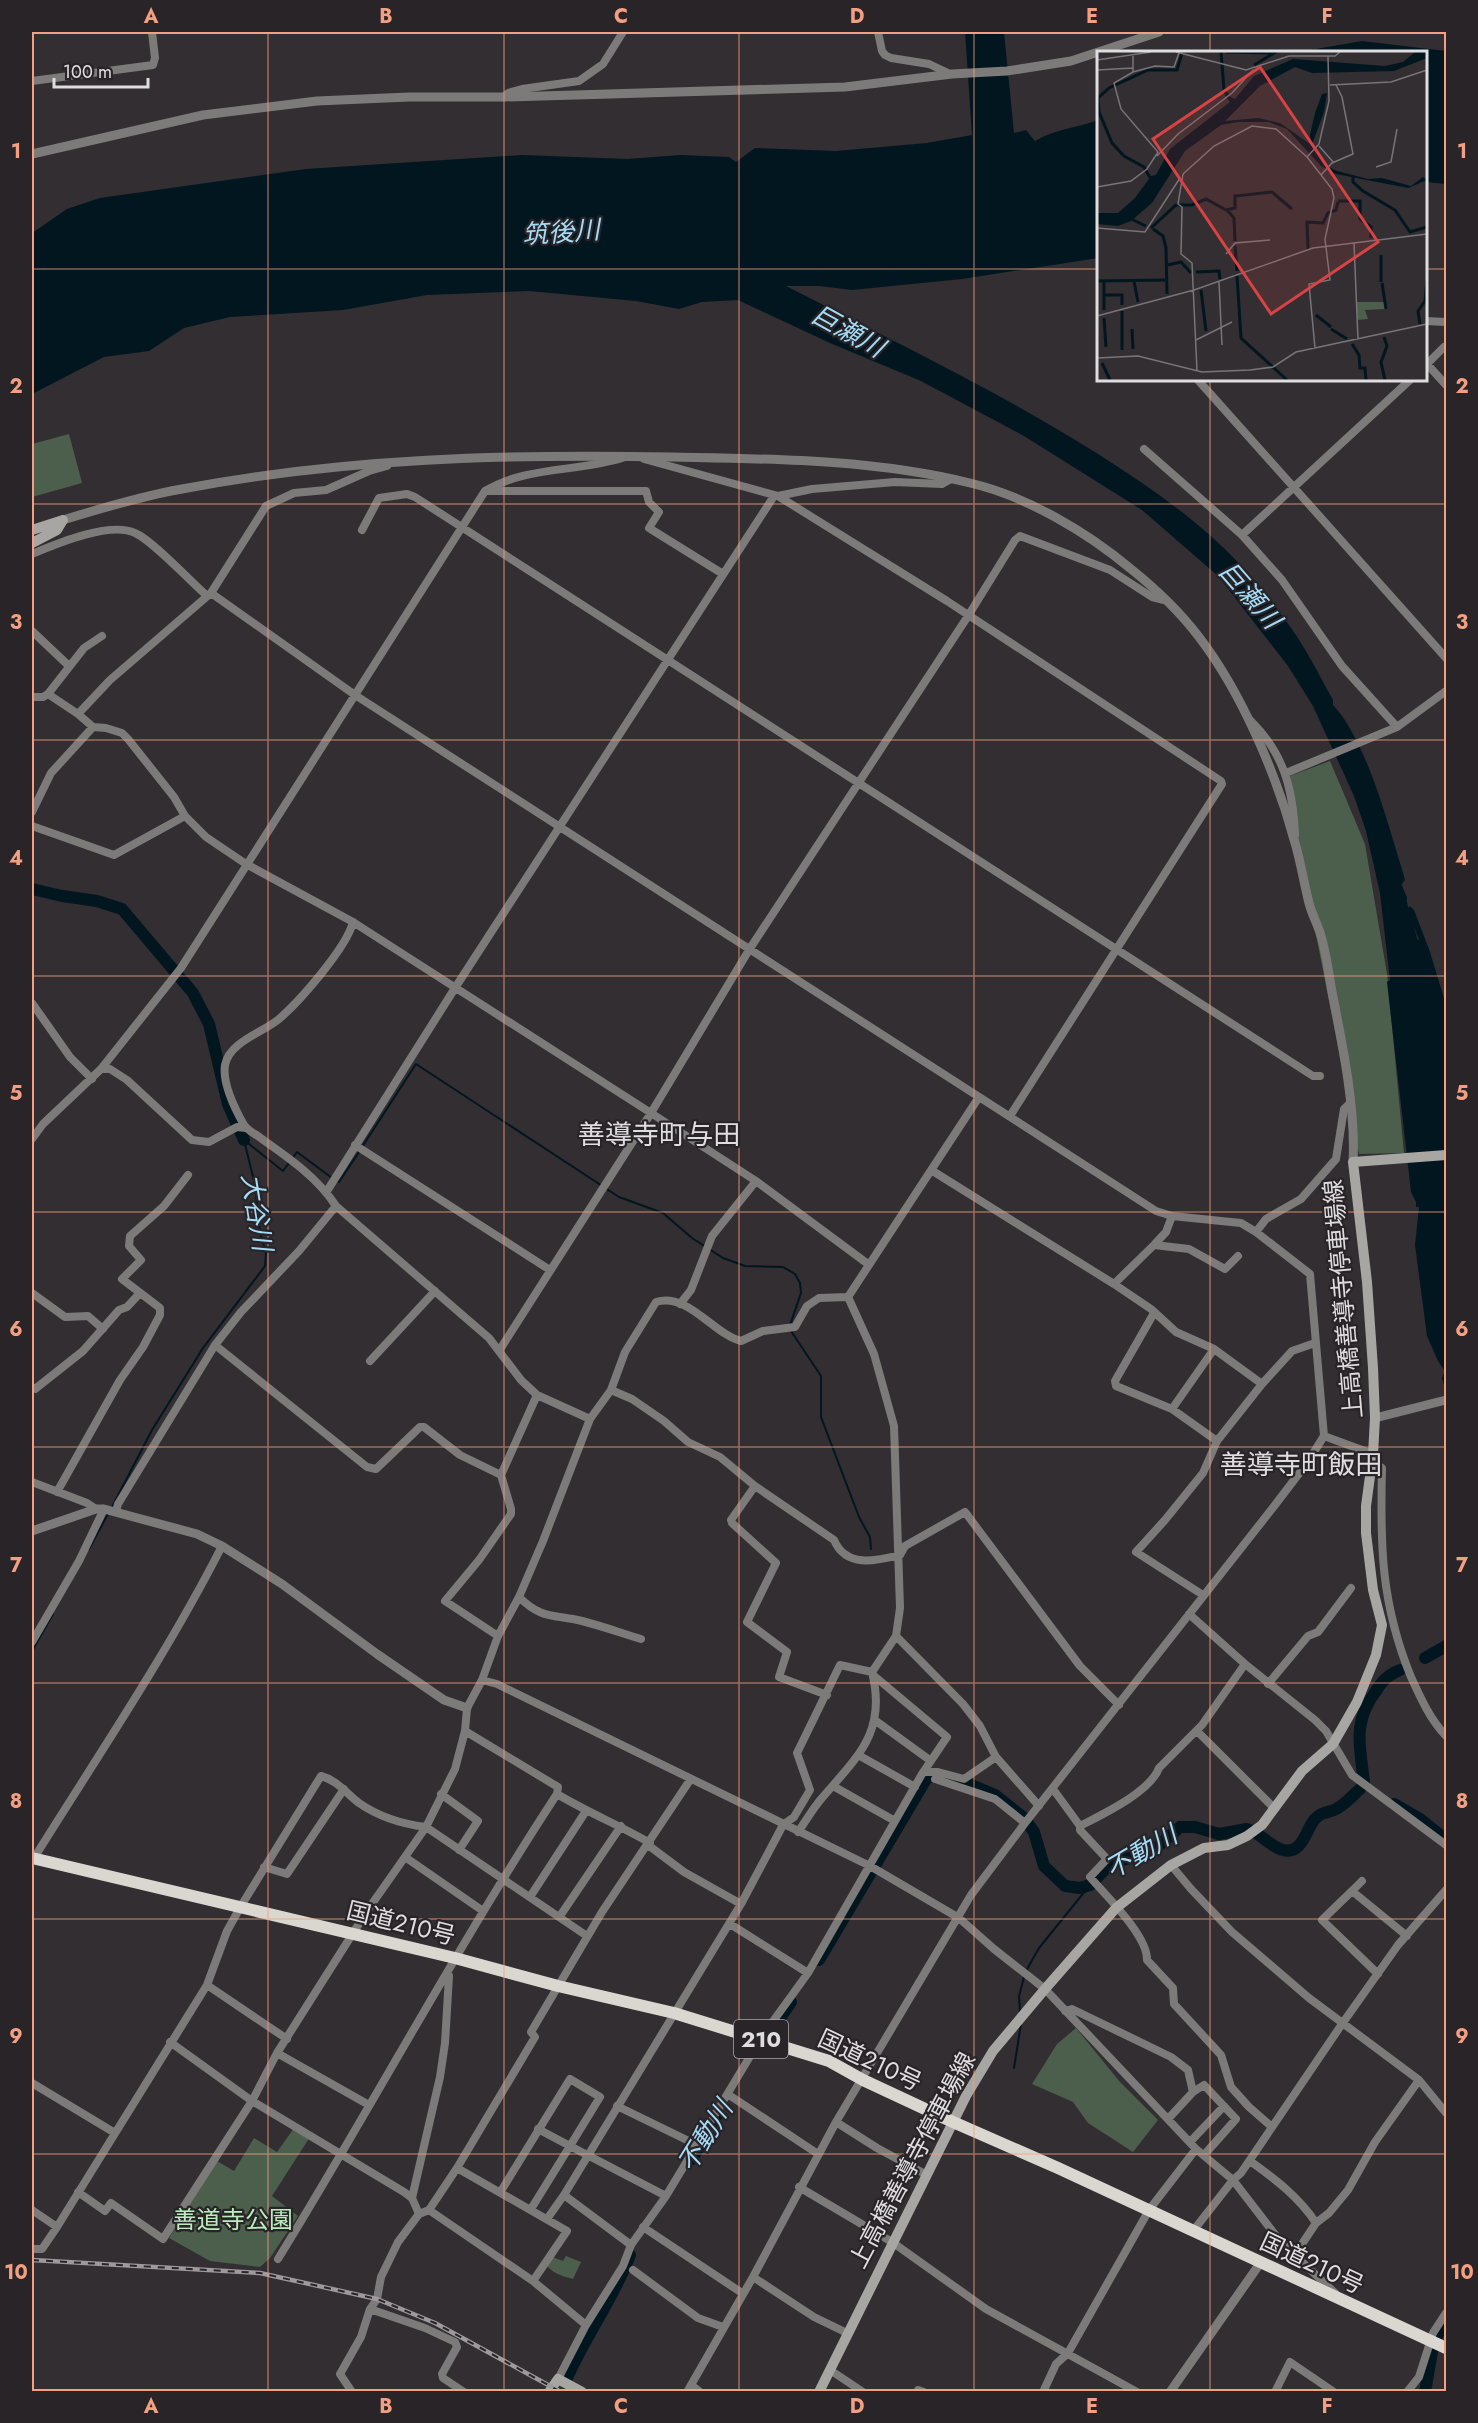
<svg xmlns="http://www.w3.org/2000/svg" width="1478" height="2423" font-family="Jost,'Noto Sans JP',sans-serif">
<style>
.green{fill:#4c5f4d}
.water{fill:#021620}
.lines{fill:none;stroke-linecap:round;stroke-linejoin:round}
.stream{stroke:#021620;stroke-width:2}
.river{stroke:#021620;stroke-width:12}
.minor{stroke:#7d7b79;stroke-width:8}
.tertiary{stroke:#7d7b79;stroke-width:9}
.secondary{stroke:#a8a6a2;stroke-width:10}
.trunk{stroke:#dad6d0;stroke-width:12}
.rail-casing{stroke:#9d999d;stroke-width:4.5}
.rail{stroke:#282428;stroke-width:2;stroke-dasharray:7;stroke-linecap:butt}
.grid{fill:none;stroke:#f3a082;stroke-width:1.5;stroke-opacity:0.55}
.labels{text-anchor:middle;dominant-baseline:central;stroke-width:4.5;stroke-linejoin:round;paint-order:stroke}
.shield{fill:#282428;stroke:#a9a6a9;stroke-width:1.5}
.shield-label{font-size:22px;font-weight:bold;fill:#e0dde0}
.street-label{font-size:24px;fill:#e0dde0;stroke:#282428}
.park-label{font-size:24px;fill:#baedbb;stroke:#282428}
.water-label{font-size:26px;font-style:italic;fill:#a4dbf7;stroke:#282428}
.quarter-label{font-size:27px;fill:#e0dde0;stroke:#282428}
.inset-river{fill:none;stroke:#021620;stroke-width:3}
.inset-road{fill:none;stroke:#787478;stroke-width:1.5}
.view{fill:#d84344;fill-opacity:0.15;stroke:#d84344;stroke-width:3}
.inset-edge{fill:none;stroke:#e0dde0;stroke-width:3}
.neatline{fill:none;stroke:#f3a082;stroke-width:2}
.grid-label{font-size:20px;text-anchor:middle;font-weight:bold;fill:#f3a082}
</style>
<rect width="100%" height="100%" fill="#322e32"/>
<path class="green" d="M69,434l13,49 -50,14v-53z
M1330,761l35,83 22,130 17,179 -45,1 -61,-311 -8,-67z
M1076,2028l44,54 38,38 -25,32 -45,-29 -15,-21 -41,-18 25,-40z
M294,2128l16,9 -38,59 26,20 -28,42 -10,9 -50,-6 -41,-23 48,-77 17,10 20,-33 23,14z
M550,2256l13,5 3,-5 15,6 -8,17c-11,-3 -22,-6 -28,-16z"/>
<path class="water" d="M965,32h39l10,101 12,-3 9,11c20,-12 42,-13 63,-21v138l-136,21 -110,11 -33,-4h-33c105,54 212,105 312,168 55,35 113,75 155,125 21,25 43,53 58,81 8,13 14,27 22,40v5c33,35 54,116 69,164l3,11 -4,5 6,12 -1,8 -8,-3 10,33 11,5 -12,-31 3,-3 4,4 16,42 16,53v387l-4,-14 3,-7 -7,-10 -11,-25 -12,-91 4,-38h-3v-5l-5,-10 -24,-210 3,-2 -10,-87 -14,-62 -12,-35 -41,-90 -25,-40 -70,-90 -76,-66 -118,-74 -103,-55 -91,-38 -92,-43 -36,2 -23,7 -43,-8 -107,-10 -102,4 -84,15 -113,7 -46,11 -35,23 -45,6 -72,37v-161l35,-24 33,-11 206,-29 216,-14 105,4 54,-4 48,2 7,5 19,-14 81,3 91,-8 45,-8z
M1362,41l84,10v133l-20,-2v-130h-127z"/>
<g class="lines">
<path class="stream" d="M244,1140l39,31 14,-19 35,26
M362,1147l54,-83 203,133 44,16 29,25 31,20 22,8 38,1 12,7 5,9 1,10 -11,32
M336,1181l3,1 20,-30
M791,1331l30,45v41l38,100 11,20 1,12
M111,1509l41,-79 51,-82 62,-82 1,-12 -6,-22 -5,-47 -11,-45
M89,1549l19,-35
M32,1651l21,-37
M1026,1971l13,-23 51,-63
M1020,2012l-1,-16 5,-19
M1014,2068l7,-44"/>
<path class="river" d="M32,889l30,7 35,5 25,8 71,84 16,31 19,80 16,36
M1397,889l18,64
M1425,1658l21,-12
M1364,1782c-4,-36 -12,-59 12,-91 7,-11 12,-16 24,-21
M1394,1804l26,15 26,21
M819,1960l109,-184 34,5 33,14 29,23 10,14 10,34 21,20 15,2 10,-3 20,-21 32,-10 14,-6 24,-21h15l24,7 28,-5c13,3 23,18 36,21 19,5 23,-20 31,-30 7,-8 12,-7 20,-10 10,-4 19,-15 26,-21
M767,2037l24,-35
M692,2159l24,-42
M1436,2337l10,-16
M567,2378c18,-42 47,-80 63,-123
M1425,2392l8,-46"/>
<path class="minor" d="M878,32l4,19 3,4 6,3 38,6 19,9
M32,81l121,-16 2,-7 -3,-26
M504,97l4,-4 14,-4 57,-8 24,-17 20,-32
M1426,321l20,1
M1427,364l19,21
M1426,365l18,-18
M1198,380l248,278
M1144,449l98,86 40,45 60,86 55,61
M644,459l134,37 169,105 274,180 1,3 -212,332
M486,491h160l3,11 10,10 -10,16 74,46
M778,496l34,-7 83,-7 47,2 9,-5
M362,530l17,-32 28,-4 8,3 898,579h7
M1242,535l168,-155
M32,554c24,-10 78,-33 103,-21 17,7 55,48 71,62
M211,593l144,102 801,516 16,5 69,7 15,9 54,42 14,162 -17,27 -32,42 -250,318 -54,72 -135,227 -83,155 -66,115
M32,631l37,35
M48,694l36,-46 18,-12
M32,697h11l5,-3 30,20 15,13 13,1 16,5 6,6 46,58 11,19 21,21 40,27 107,58 298,191 105,68 112,83
M78,714l32,-34 101,-87 55,-87 28,-13 32,-3 43,-19 18,-5
M1251,721c33,33 42,68 44,114
M1286,773l111,-46 49,-36
M32,812l19,-39 42,-46
M32,826l82,29 71,-39
M353,922c-6,25 -53,79 -74,97 -15,13 -50,23 -54,46 -3,19 10,44 19,60 4,6 12,9 18,14 27,19 56,39 74,67l153,132 32,42 16,15 53,24
M32,1003l38,54 22,22
M101,1069h9l17,11 65,60 17,2 28,-15 9,1
M32,1139l11,-15 58,-55 80,-101 304,-477c41,-25 93,-19 137,-33
M355,1145l195,125
M931,1170l183,114 37,25 25,23 38,17 48,35
M327,1191l128,-203 319,-492
M1256,1232l10,-13 35,-20 35,-40 8,-50 5,-5
M1154,1245l12,-13 6,-16
M1114,1284l40,-39 35,4 36,20 13,-13
M32,1293l33,24 23,-1 15,13
M848,1297l131,-200
M680,1304l11,-14 21,-54 44,-55
M1154,1313l-39,68 1,5 56,23 45,32
M215,1345l152,122 9,2 44,-42h4l36,28 41,20
M499,1351l152,-238 98,-163 219,-334 47,-76 5,-4 90,34 42,27 12,3
M370,1361l65,-70
M32,1387l3,2 48,-38 36,-41 8,-3 13,-14
M611,1390l21,9 32,22 24,21 32,15 35,29 79,54c12,28 41,21 66,15l5,-9 60,-34 115,154 39,39
M1172,1409l42,-60
M1324,1436l49,18
M1372,1461l10,7c-2,77 -1,136 29,209 10,22 19,42 35,59
M32,1482l55,21 9,6
M755,1486l-24,34 1,3 44,40 -29,59 40,30 -8,25 48,18
M57,1492l63,-112 23,-33 17,-32v-7l-38,-29 19,-19 -12,-14 1,-10 34,-30 24,-31
M116,1511l2,-7 97,-159 26,-33 58,-61 37,-45
M1203,1595l-67,-43 29,-32 38,-47 14,-32 45,-57 30,-33 23,-8
M519,1597c23,23 35,17 63,24 20,5 39,12 59,18
M1189,1614l56,50 70,56 11,11 26,44 94,70
M498,1636l-53,-35 34,-41 32,-46v-5l-10,-34 36,-80
M896,1636l67,68 17,22 16,31 43,49
M32,1642l47,-81 25,-52
M482,1680l15,4 373,182 89,52 35,31 51,40 151,160 37,31 47,61 55,52
M1268,1684l40,-48 10,-4 33,-44
M876,1721l55,40
M465,1731l93,56 -1,7
M1197,1731l78,78
M860,1756l55,31
M924,1772h14l26,7 32,-22
M935,1779l60,20 30,24
M833,1786l62,35
M1053,1789l27,37c23,-12 70,-34 79,-58l43,-43 43,-61
M441,1794l37,27 -19,29
M1080,1826v4l27,29 -17,18c16,19 58,59 57,83l26,28 1,16 47,51 10,32 18,20 23,20
M798,1832c8,-11 15,-24 24,-34 36,-42 65,-66 50,-126l24,-36 4,-28 -6,-182 -20,-72 -26,-57
M648,1845l36,27 57,32
M405,1857l78,54
M34,1858c65,-104 133,-204 188,-312
M1171,1865l20,24 41,43 77,66 110,82 27,33
M264,1867l23,7 57,-85
M1352,1891l10,-10
M530,1897l56,-86
M560,1916l61,-90
M730,1924l78,49
M1378,1974l-56,-54 30,-29 55,45
M207,1985l80,54
M1065,2011l7,-2 99,48 17,13 5,22
M170,2042l82,59 152,91 8,6 7,16
M277,2053l92,52
M32,2083l83,50
M732,2097l86,57
M617,2106l80,39
M1168,2119l25,-27 11,-7 32,34 -32,36
M836,2122l41,26 50,27
M1190,2142l34,-36
M1250,2161c25,18 49,36 66,62
M457,2168l110,63 -34,50
M799,2187l93,55 94,67 151,83
M501,2191l69,-112 30,18 -30,49 96,50
M78,2192l27,19 6,-8 52,36 89,-138 25,-48 90,-142 59,-84 29,-58 10,-38 2,-23 15,-28 16,-44 21,-39 24,-56 47,-122 21,-29 14,-38 31,-50c32,-10 57,32 85,39l22,-10 32,-4 12,-21 12,-8 29,-1
M564,2195l177,-291 42,-79 11,-8 16,-27 -13,-37 43,-88 32,7
M412,2198l28,-121 5,-34 4,-67
M531,2209l39,-63 -32,-17
M32,2210l25,17
M429,2210l104,71 53,44
M547,2219l17,-24 67,50
M643,2227l99,66
M1193,2231l40,-51 8,-7 101,-149 56,-79 48,-55
M32,2249h10l15,-22 150,-242 20,-54 14,-25 80,-130c16,4 25,17 38,27 20,14 43,21 67,24l161,109
M1294,2256l22,-33 13,-10 19,-23 27,-48 44,-62
M278,2259c95,-154 180,-314 279,-465 30,18 62,31 93,49
M633,2270l65,48 25,9
M753,2277l61,40 33,16
M370,2309l55,19 30,14 2,5 -15,27 1,4 21,14
M830,2370l33,22
M558,2379l28,-54 37,-59 8,-21 35,-49 95,-158 47,-65 114,-199 25,-37 -74,-62
M691,2385l9,7
M352,2392l-12,-18 21,-37 9,-28 7,-10 4,-22 17,-35 21,-28 10,-4 28,-42 78,-131 -4,-5 71,-120 88,-132
M917,2392l1,-2 6,2
M1043,2392l13,-28 12,-11 81,-143 47,-61
M1275,2392l15,-30 44,30
M1407,2392l12,-15 14,-44 13,-20"/>
<path class="tertiary" d="M32,154l171,-39 114,-14 92,-4h95l341,-10 107,-13 55,-3 64,-10 88,-29
M63,520c39,-12 79,-24 119,-31 162,-31 326,-35 490,-32 100,2 200,2 298,26 56,13 117,49 161,86 25,20 49,43 68,68 43,56 78,139 96,206 6,20 9,41 14,60 3,12 9,22 12,33 6,20 8,41 12,61 10,50 23,115 20,165
M1375,1418l71,-18
M32,1531l64,-22h8l93,25 25,12 60,38 95,70 67,46 23,8
M1170,2392l91,-130"/>
<path class="secondary" d="M32,530l31,-10
M32,543l25,-13 6,-10
M549,2392l9,-13 24,13
M819,2392l147,-296 27,-45 52,-62 71,-81 55,-43 33,-17 24,-3 19,-9 15,-11 40,-54 31,-27 24,-42 19,-47 6,-30 -9,-35 -7,-57v-27l7,-52 2,-36 -2,-50 -6,-86 -14,-120 93,-7"/>
<path class="trunk" d="M32,1858l423,100 103,28 116,27 155,48 34,19 90,42 105,46 388,180"/>
<g class="rail-casing">
<path id="rail" d="M32,2260l228,13 117,26 58,24 126,69"/>
</g>
<use href="#rail" class="rail"/>
</g>
<path class="grid" d="M268,32v2360M504,32v2360M739,32v2360M974,32v2360M1210,32v20M32,269h1066M1426,269h20M1210,380v2012M32,504h1414M32,740h1414M32,976h1414M32,1212h1414M32,1447h1414M32,1683h1414M32,1919h1414M32,2154h1414"/>
<g class="labels">
<rect class="shield" x="734" y="2020" width="54" height="38" rx="4.5"/>
<g class="shield-label">
<text x="761" y="2039">210</text>
</g>
<g class="street-label">
<text transform="translate(1343 1299) rotate(-95)">上高橋善導寺停車場線</text>
<text transform="translate(401 1923) rotate(14)">国道210号</text>
<text transform="translate(870 2060) rotate(25)">国道210号</text>
<text transform="translate(912 2160) rotate(-62)">上高橋善導寺停車場線</text>
<text transform="translate(1312 2263) rotate(25)">国道210号</text>
</g>
<g class="park-label">
<text x="233" y="2219">善道寺公園</text>
</g>
<g class="water-label">
<text transform="translate(561 232) rotate(-4)">筑後川</text>
<text transform="translate(848 331) rotate(29)">巨瀬川</text>
<text transform="translate(1250 595) rotate(49)">巨瀬川</text>
<text transform="translate(257 1212) rotate(81)">大谷川</text>
<text transform="translate(1141 1852) rotate(-30)">不動川</text>
<text transform="translate(705 2136) rotate(-58)">不動川</text>
</g>
<g class="quarter-label">
<text x="659" y="1134">善導寺町与田</text>
<text x="1301" y="1464">善導寺町飯田</text>
</g>
</g>
<g transform="translate(1097 51)">
<rect width="330" height="330" fill="#322e32"/>
<path d="M260,251h29l-1,7 -20,1 3,9 -11,1z" fill="#4c5f4d"/>
<path d="M318,1h12v6l-33,13 -82,2 -17,-6 -35,19 -35,35 33,-3 22,5 30,21 14,21 13,6 31,8 14,-1 29,8 12,-9 4,3 -19,8 -72,-14 -15,-8 -34,-37 -18,-7h-31l-17,3 -36,26 -33,52 -21,18 -13,5 -21,-2v-11h21l17,-15 16,-22 5,-1 14,-26 60,-47 -6,-8 11,5 19,-23 39,-17 92,7 18,-4zM230,42l-3,19 -12,32 -2,-9 5,-22 7,-19z" fill="#021620"/>
<path class="inset-river" d="M124,1l3,38 5,7M129,1l48,1 -20,12M256,125v6l10,9 32,19 15,22 17,-5M55,130l-8,-14 -20,-11 -12,-13 -13,-31 -1,-14 11,-10 39,-18h29l5,-17M241,150h22v18l11,8v11M129,159l9,-2v-12l37,-4 20,17M130,159l7,8 1,23M32,167l17,8M54,177l25,-23h16l14,-6 20,11M56,178l10,7 3,12 1,46M138,195l2,25M211,198l-1,-27 16,1 5,-10 8,-3 2,-8M284,204v27M71,214l13,-3 10,11M99,221l23,-1 1,8M140,225l4,62 46,42M0,230l68,-1M37,230l4,21M7,231v28M285,232l4,26M104,239l5,41M7,244h18v10M25,260v39M219,264l15,12M7,267l2,29M323,273l-2,-13 7,-10 2,-20M35,278l1,20M234,278l16,10M287,286l3,9 -6,16 4,18M255,293l7,11 1,13h5l1,12M5,312l8,17"/>
<path class="inset-road" d="M79,1l70,18 43,-14h46l5,-4M0,9l54,-8M0,19l36,-2M36,21l22,-6 19,1 5,-14M233,34l61,-3 36,-12M222,95l15,17M60,105l21,-22 54,-41 21,-23M279,116l15,-5 6,-33M86,123l31,-28 38,-20 24,3 31,28M86,123l-5,30 4,3 -1,47 11,9 5,108M224,124l11,-12 21,-9 -11,-57 -6,-12M0,136l34,-6 16,-12 11,-17 -37,-43 -7,-26 19,-11v-16M0,177l48,4 35,-54M257,192l4,96M129,203l9,-11 35,-3M122,231l3,63M0,265l97,-26 119,-42 114,-14M99,289l36,-18M218,297l-6,-64 21,-4 -5,-41 9,-41 -2,-9 -25,-32 12,-13 10,-43 -1,-45M0,307l41,-2 64,16 48,-2 23,-3 23,-15 131,-28"/>
<path class="view" d="M163,16l118,175 -107,72 -118,-175z"/>
<rect width="330" height="330" class="inset-edge"/>
</g>
<rect width="1478" height="2423" fill="none" stroke="#282428" stroke-width="66"/>
<path d="M54 78v9h94v-9" fill="none" stroke="#e0dde0" stroke-width="3"/>
<text x="63" y="78" font-size="18" fill="#e0dde0" stroke="#282428" stroke-width="4.5" paint-order="stroke">100 m</text>
<rect x="33" y="33" width="1412" height="2357" class="neatline"/>
<g class="grid-label">
<text x="151" y="23">A</text>
<text x="386" y="23">B</text>
<text x="621" y="23">C</text>
<text x="857" y="23">D</text>
<text x="1092" y="23">E</text>
<text x="1327" y="23">F</text>
<text x="16" y="158">1</text>
<text x="1462" y="158">1</text>
<text x="16" y="393">2</text>
<text x="1462" y="393">2</text>
<text x="16" y="629">3</text>
<text x="1462" y="629">3</text>
<text x="16" y="865">4</text>
<text x="1462" y="865">4</text>
<text x="16" y="1100">5</text>
<text x="1462" y="1100">5</text>
<text x="16" y="1336">6</text>
<text x="1462" y="1336">6</text>
<text x="16" y="1572">7</text>
<text x="1462" y="1572">7</text>
<text x="16" y="1808">8</text>
<text x="1462" y="1808">8</text>
<text x="16" y="2043">9</text>
<text x="1462" y="2043">9</text>
<text x="16" y="2279">10</text>
<text x="1462" y="2279">10</text>
<text x="151" y="2413">A</text>
<text x="386" y="2413">B</text>
<text x="621" y="2413">C</text>
<text x="857" y="2413">D</text>
<text x="1092" y="2413">E</text>
<text x="1327" y="2413">F</text>
</g>
</svg>
